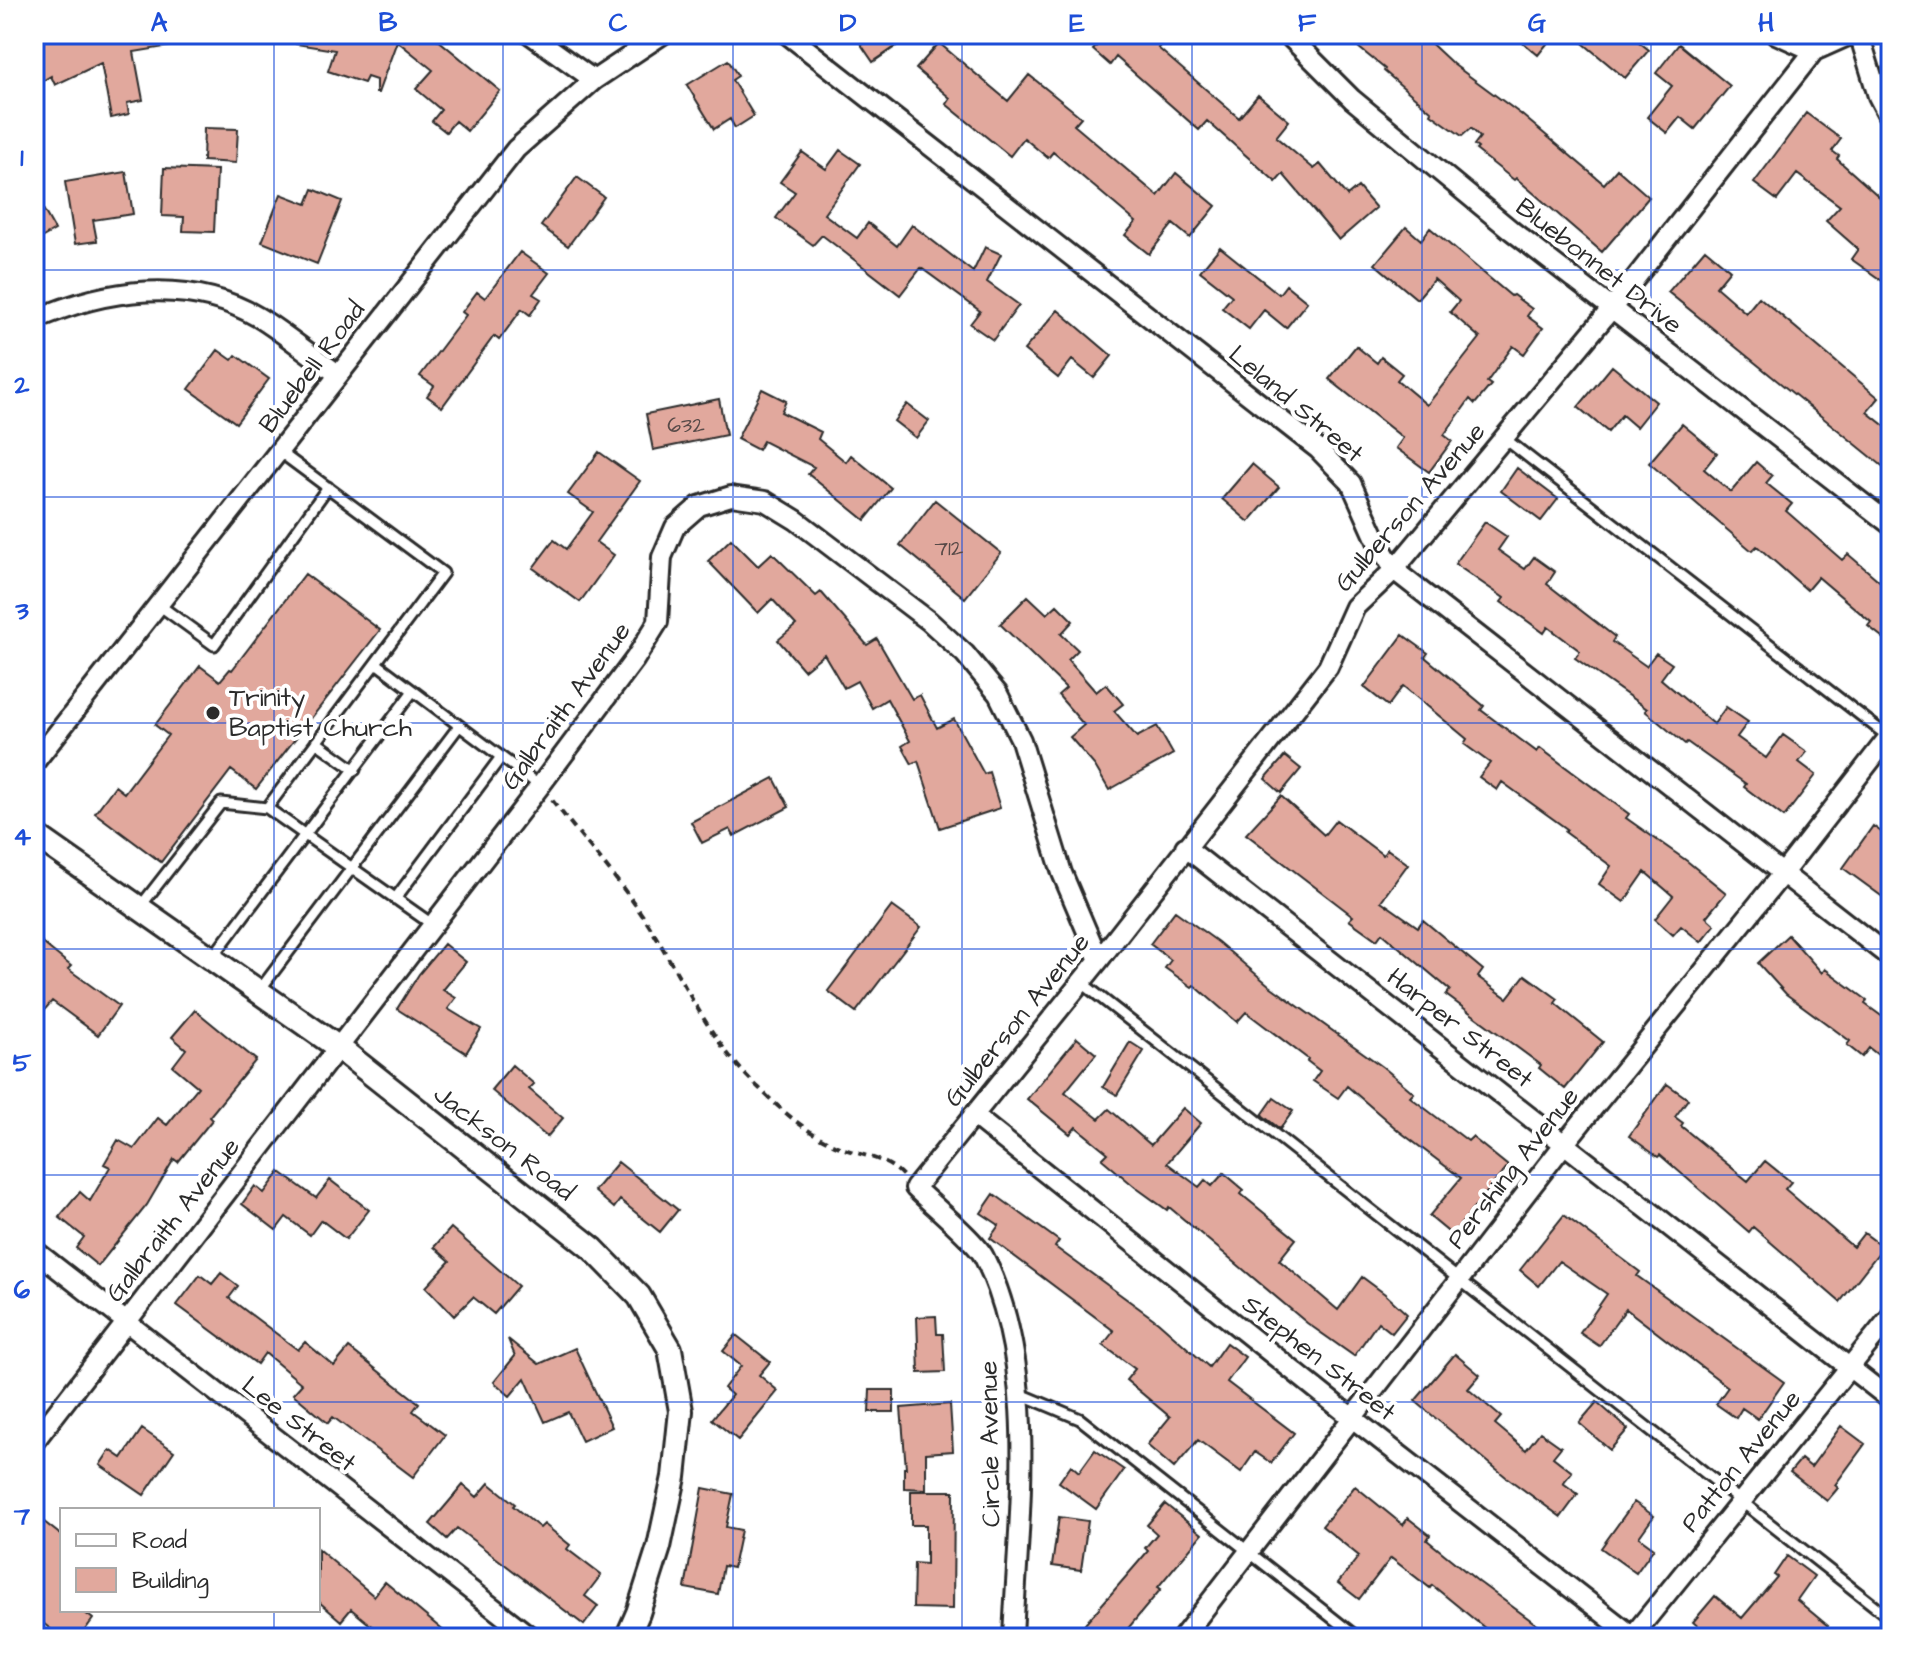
<svg xmlns="http://www.w3.org/2000/svg" width="1925" height="1672" font-family="'Architects Daughter',sans-serif">
<style>
.building{fill:#e1a89d;stroke:#2b2b2b;stroke-width:2}
.lines{fill:none;stroke-linecap:round;stroke-linejoin:round}
.service-casing{stroke:#2b2b2b;stroke-width:15}
.minor-casing{stroke:#2b2b2b;stroke-width:24}
.tertiary-casing{stroke:#2b2b2b;stroke-width:28}
.path{stroke:#2b2b2b;stroke-width:4;stroke-dasharray:8 6;stroke-linecap:butt}
.service{stroke:#fff;stroke-width:9}
.minor{stroke:#fff;stroke-width:18}
.tertiary{stroke:#fff;stroke-width:22}
.grid{fill:none;stroke:#1d4ed8;stroke-width:2;stroke-opacity:0.55}
.poi-dot{fill:#2b2b2b;stroke:#fff;stroke-width:3}
.labels{text-anchor:middle;dominant-baseline:central;stroke-width:8;stroke-linejoin:round;paint-order:stroke}
.number-label{font-size:22px;fill:#584a48}
.street-label{font-size:26px;fill:#2b2b2b;stroke:#fff}
.poi-label{font-size:26px;fill:#2b2b2b;stroke:#fff;text-anchor:start}
.neatline{fill:none;stroke:#1d4ed8;stroke-width:3}
.grid-label{font-size:26px;text-anchor:middle;font-weight:bold;fill:#1d4ed8}
</style>
<rect width="100%" height="100%" fill="#fff"/>
<filter id="ink" filterUnits="userSpaceOnUse"><feTurbulence type="fractalNoise" baseFrequency=".0125" numOctaves="2"/><feDisplacementMap in="SourceGraphic" scale="16" xChannelSelector="R" yChannelSelector="G"/><feConvolveMatrix kernelMatrix="1 2 1 2 8 2 1 2 1" color-interpolation-filters="sRGB"/></filter>
<g filter="url(#ink)">
<path class="building" d="M56,34h126l1,10 -49,8 9,48 -16,3 2,11 -18,4 -10,-55 -46,22 -4,-9 -17,10v-41z
M296,34h135l69,57 -33,40 -12,-10 -9,11 -14,-11 9,-11 -25,-21 17,-19 -36,-29 -19,52h-2v-13l-9,-3 -3,6 -36,-12 7,-21 -39,-6z
M854,34h37l7,11 -25,17z
M1106,34h64l-12,14 81,70 19,-23 31,26 -13,16 38,32 6,-5 27,32 11,-9 18,21 -37,32 -56,-66 -7,8 -69,-61 -8,9 -83,-73 -6,8 -17,-15z
M1342,34h79l32,30 69,51 82,69 13,-15 32,28 -47,55 -86,-74 -2,2 -38,-30 2,-2 -4,-3 6,-8 -9,-9 -9,8 -31,-22 1,-2 -48,-41 1,-2z
M1513,34h42l-17,21z
M1572,34h57l20,16 -24,28z
M939,43l69,58 21,-26 52,42 -7,8 84,71 18,-23 40,33 -26,32 -17,-14 -24,30 -24,-19 11,-13 -83,-70 -5,6 -24,-20 -14,18 -64,-52 4,-6 -34,-29z
M1679,44l51,42 -35,43 -15,-12 -13,16 -20,-16 25,-31 -16,-13z
M728,60l10,16 -6,4 22,36 -19,12 -5,-9 -16,10 -27,-44z
M1806,113l35,26 -9,12 7,5 -2,3 48,43 -2,3 8,6v76l-40,-28 7,-10 -32,-28 14,-15 -43,-32 -20,26 -23,-17z
M204,128l34,1 -2,34 -33,-2z
M840,150l20,14 -36,50 33,24 11,-15 29,23 15,-21 61,47 12,-25 16,7 -14,28 32,23 -26,35 -23,-16 10,-13 -59,-43 -21,27 -78,-60 -9,10 -37,-27 19,-26 -15,-10 22,-30 24,17z
M164,168l53,2 -3,62 -31,-1 1,-14 -22,-1z
M126,172l7,42 -40,6 4,21 -22,3 -10,-62z
M577,177l27,20 -36,49 -27,-20z
M313,189l29,12 -25,63 -55,-22 19,-48 26,10z
M34,193l21,37 -21,12z
M1406,227l15,13 9,-12 81,68 2,-1 19,14 -5,7 16,12 -19,26 -11,-8 -26,36 4,3 -16,19 -5,-5 -26,36 8,6 -23,31 -33,-24 7,-10 -74,-59 27,-33 21,17 4,-6 21,17 -5,6 30,25 53,-67 -30,-26 9,-11 -25,-22 -17,20 -42,-35z
M1220,247l59,47 7,-9 21,17 -21,26 -22,-18 -15,19 -27,-21 10,-12 -32,-25z
M1705,249l25,21 -14,17 30,26 13,-16 120,101 -12,14 24,19v42l-223,-181z
M520,252l29,21 -16,21 8,5 -11,16 -8,-6 -23,31 -5,-4 -52,71 -15,-11 7,-10 -14,-10 46,-61 -4,-3 15,-20 8,6z
M1058,310l54,46 -18,22 -22,-18 -14,18 -34,-28z
M218,350l14,10 4,-5 33,24 -33,44 -47,-34z
M1612,366l44,36 -20,25 -14,-12 -14,17 -30,-25z
M762,389l24,12 -5,11 40,20 -3,7 28,23 5,-7 40,33 -26,32 -57,-46 6,-7 -51,-26 -5,9 -21,-11z
M719,399l7,36 -73,15 -7,-36z
M907,404l22,17 -13,17 -22,-17z
M1682,424l35,29 -13,16 27,23 25,-30 16,14 -6,7 26,21 -6,7 56,49 6,-6 43,37v53l-23,-18 3,-4 -53,-45 -11,13 -50,-44 -5,5 -103,-88z
M599,452l41,29 -44,61 18,13 -34,47 -47,-34 21,-28 12,9 27,-37 -25,-18z
M1252,464l27,23 -30,35 -27,-23z
M1517,468l41,31 -17,22 -40,-30z
M935,500l66,53 -36,45 -65,-53z
M1485,522l22,15 -9,13 27,19 9,-12 21,15 -8,12 68,53 -3,5 34,24 10,-13 16,11 -11,15 53,45 12,-17 22,15 -11,15 29,21 17,-23 24,17 -8,10 17,13 -32,42 -40,-30 2,-3 -59,-42 -2,2 -40,-33 2,-2 -72,-51 5,-7 -32,-24 -4,6 -43,-31 3,-4 -49,-34z
M731,539l27,27 14,-13 44,43 5,-4 46,53 10,-6 35,60 8,-4 17,33 17,-9 30,55 5,-2 11,36 -60,20 -22,-67 -6,3 -10,-18 8,-5 -23,-42 -15,9 -15,-27 -13,7 -20,-34 -20,16 -26,-30 18,-15 -24,-26 -14,14 -50,-52z
M305,574l75,56 -124,159 -25,-19 -70,92 -66,-49 20,-27 9,7 44,-58 -13,-10 45,-59 20,15 10,-12 2,1z
M1028,596l19,18 10,-9 16,16 -12,13 17,16 -10,10 28,32 10,-8 17,20 -9,7 23,26 20,-11 16,28 -64,36 -14,-24 -25,-29 14,-12 -26,-30 8,-7 -66,-64z
M1403,635l25,18 -3,4 59,49 -3,4 56,42 3,-4 89,66 -3,4 61,43 39,32 -20,24 9,8 -14,17 -20,-16 -8,9 -18,-16 18,-23 -28,-24 -21,30 -25,-18 12,-18 -46,-34 2,-3 -65,-47 -5,8 -18,-13 11,-14 -26,-19 3,-5 -64,-53 -15,20 -24,-19z
M1285,756l16,13 -20,24 -16,-14z
M774,778l15,29 -55,29 -4,-7 -28,14 -11,-21z
M1281,796l43,39 12,-15 47,35 4,-6 21,15 -27,37 37,26 5,-7 60,50 -5,7 29,21 18,-23 33,24 -3,4 48,39 -38,47 -26,-21 2,-3 -95,-70 4,-5 -68,-57 -5,7 -28,-20 4,-4 -107,-82z
M1873,826l18,13v64l-48,-35z
M892,906l29,21 -65,85 -28,-21z
M1175,911l43,31 52,44 113,81 31,26 -4,4 58,44 4,-4 36,29 -56,69 -23,-19 32,-38 -62,-47 -52,-45 -9,12 -25,-17 7,-10 -13,-10 1,-2 -62,-47 -9,10 -43,-37 -2,2 -27,-19 6,-8 -21,-16z
M1788,935l34,38 3,-4 42,31 -2,4 26,19v42l-22,-17 -7,9 -15,-12 3,-4 -64,-47 -28,-31z
M34,936l37,30 -3,3 51,37 -21,29 -46,-34 -18,21z
M444,944l22,18 -23,28 13,8 -8,11 33,20 -15,24 -69,-44 22,-35z
M195,1010l61,50 -47,57 3,3 -34,42 -4,-3 -27,46 -49,61 -22,-18 8,-11 -25,-20 21,-25 10,9 20,-34 -6,-3 14,-24 16,9 24,-31 9,7 31,-38 -25,-21 13,-17 -14,-12z
M1077,1038l19,16 -31,38 34,27 10,-10 42,36 32,-37 18,15 -34,40 32,24 6,-7 7,6 12,-13 20,17 -3,4 55,45 -17,21 59,50 24,-33 23,17 22,20 -15,19 -14,-11 -24,34 -47,-33 -138,-116 -2,3 -32,-23 -33,-28 6,-6 -32,-26 -6,7 -43,-35z
M1130,1042l14,9 -27,44 -14,-8z
M512,1065l22,19 -5,5 34,29 -16,19 -56,-47z
M1667,1084l21,15 -13,18 8,6 -2,3 67,55 17,-20 26,21 -6,7 68,58 11,-14 19,14 -43,55 -87,-75 -4,5 -89,-77 -2,2 -29,-21z
M1274,1098l19,13 -13,18 -18,-14z
M618,1162l60,48 -18,22 -40,-32 -6,8 -20,-17z
M280,1172l36,26 14,-18 39,30 -23,29 -25,-19 -11,15 -24,-18 -10,13 -34,-26 13,-18 9,7z
M994,1194l65,47 -4,6 103,75 51,45 17,-24 19,14 -18,25 67,51 -23,30 -16,-11 -14,20 -43,-32 -24,28 -27,-23 23,-28 -44,-37 9,-11 -32,-24 11,-14 -124,-93 9,-13 -18,-12z
M1564,1215l76,57 -3,4 147,106 -26,37 -16,-11 -6,10 -20,-14 12,-17 -102,-78 -27,37 -19,-13 27,-39 -48,-33 -20,25 -19,-16z
M451,1228l67,58 -24,28 -21,-17 -19,19 -28,-29 24,-26 -16,-14z
M221,1273l17,13 -9,12 69,52 7,-8 29,24 15,-18 70,55 -6,8 32,24 -32,42 -80,-60 -5,6 -35,-29 9,-10 -37,-31 -8,11 -80,-59 23,-30 12,9z
M936,1316l1,18h6l2,38 -26,1 -2,-56z
M736,1335l34,27 -11,13 19,16 -40,49 -26,-21 20,-24 -8,-7 17,-22 -18,-15z
M508,1339l31,25 36,-16 37,79 -30,14 -14,-29 -23,10 -20,-44 -15,18 -16,-14 21,-26z
M1455,1354l25,21 -12,14 33,28 -6,7 31,26 14,-18 21,15 -8,10 19,15 -9,11 15,11 -17,23 -55,-40 -91,-76z
M870,1390h24v22h-25z
M1597,1402l31,27 -18,21 -31,-27z
M950,1404l3,47 -27,2v36l-22,-1v-20h2l-5,-60z
M1841,1426l24,18 -30,41 3,3 -11,13 -37,-29 11,-13 10,8z
M142,1429l32,22 -30,44 -44,-30 10,-15 12,8z
M1095,1450l29,20 -28,39 -37,-27 12,-17 8,7z
M489,1483l26,21 -2,2 27,22 4,-4 26,21 -3,4 34,26 -16,21 13,10 -14,19 -127,-97 -10,11 -17,-15 33,-39 14,12z
M1355,1486l48,39 5,-7 22,17 -3,5 52,42 76,56h-58l-65,-53 -2,3 -39,-30 -32,41 -21,-16 21,-27 -37,-30z
M703,1488l30,6 -7,33 15,3 -8,38 -10,-2 -5,28 -33,-6z
M911,1491h43l-1,118 -40,-1 1,-45 12,1v-39h-15z
M1634,1502l20,14 -15,21 15,11 -18,25 -35,-25z
M1165,1504l37,30 -44,53 3,2 -41,49h-47l75,-87 -3,-3 12,-14 -10,-9z
M34,1514l28,22v74h19l12,9 -14,19h-17l-28,-22z
M1059,1517l29,4 -7,49 -29,-4z
M318,1549l56,47 11,-14 67,56h-66l-35,-29 -10,12 -23,-20z
M1787,1556l27,20 -17,24 31,26 -10,12h-107l-18,-16 22,-26 27,22 35,-41 -3,-2z"/>
<g class="lines">
<g class="service-casing">
<path id="service" d="M1504,438l386,300
M159,605l55,40 114,-158
M376,663l164,123
M316,742l39,28
M267,808l176,-235 -163,-121
M395,899l106,-142
M140,907l81,-104 46,5 166,117
M212,958l201,-267
M1081,982l810,637
M259,991l200,-265
M1018,1393l62,26 278,219"/>
</g>
<g class="minor-casing">
<path id="minor" d="M530,34l64,46
M787,34l531,415 33,34 26,58 17,29 497,388
M1287,34l65,65 160,132 379,294
M1776,34l38,17
M1859,34l19,62 13,25
M34,320c70,-31 155,-44 224,-3 28,17 53,39 80,57
M34,763l482,-614 78,-69 69,-46
M1185,847l706,553
M973,1115l378,302 284,221
M34,1250l498,388
M34,1442l506,-656 95,-127 23,-37 4,-65 13,-30 24,-21 32,-10 34,5 31,19 62,47 71,54 36,33 33,40 23,46 41,133 37,87
M1013,1638c5,-121 27,-269 -29,-381 -8,-16 -54,-54 -69,-69l184,-228 229,-293 27,-60 39,-37 218,-262 202,-257 38,-17
M1182,1638l383,-495 218,-270 108,-139
M1631,1638l260,-322"/>
</g>
<g class="tertiary-casing">
<path id="tertiary" d="M34,834l305,214 254,201 46,47 31,53 11,62 -7,66 -15,70 -21,66 -11,25"/>
</g>
<path class="path" d="M552,800c34,44 72,84 101,132 33,53 59,113 106,156 23,23 48,45 78,58 23,10 49,11 66,30"/>
<use href="#service" class="service"/>
<use href="#minor" class="minor"/>
<use href="#tertiary" class="tertiary"/>
</g>
</g>
<path class="grid" d="M274,34v1476M503,34v1604M733,34v1604M962,34v1604M1192,34v1604M1422,34v1604M1651,34v1604M34,270h1857M34,497h1857M34,723h1857M34,949h1857M34,1175h1857M34,1402h1857M274,1610v28"/>
<circle class="poi-dot" cx="213" cy="713" r="8"/>
<g class="labels">
<g class="number-label">
<text x="686" y="425">632</text>
<text x="949" y="548">712</text>
</g>
<g class="street-label">
<text transform="translate(1599 266) rotate(38)">Bluebonnet Drive</text>
<text transform="translate(312 367) rotate(-53)">Bluebell Road</text>
<text transform="translate(1296 404) rotate(40)">Leland Street</text>
<text transform="translate(1410 507) rotate(-49)">Gulberson Avenue</text>
<text transform="translate(566 706) rotate(-54)">Galbraith Avenue</text>
<text transform="translate(1017 1020) rotate(-51)">Gulberson Avenue</text>
<text transform="translate(1460 1028) rotate(38)">Harper Street</text>
<text transform="translate(504 1143) rotate(38)">Jackson Road</text>
<text transform="translate(1513 1168) rotate(-52)">Pershing Avenue</text>
<text transform="translate(173 1220) rotate(-52)">Galbraith Avenue</text>
<text transform="translate(1319 1358) rotate(38)">Stephen Street</text>
<text transform="translate(299 1424) rotate(38)">Lee Street</text>
<text transform="translate(990 1444) rotate(-91)">Circle Avenue</text>
<text transform="translate(1741 1461) rotate(-51)">Patton Avenue</text>
</g>
<g class="poi-label">
<text x="229" y="698">Trinity<tspan x="229" dy="30">Baptist Church</tspan></text>
</g>
</g>
<rect width="1925" height="1672" fill="none" stroke="#fff" stroke-width="88"/>
<rect x="60" y="1508" width="260" height="104" fill="#ffffff" stroke="#aaaaaa" stroke-width="2"/>
<rect x="76" y="1534" width="40" height="12" fill="#ffffff" stroke="#aaaaaa" stroke-width="2"/>
<text x="132" y="1548" font-size="24" fill="#2b2b2b">Road</text>
<rect x="76" y="1568" width="40" height="24" fill="#e1a89d" stroke="#aaaaaa" stroke-width="2"/>
<text x="132" y="1588" font-size="24" fill="#2b2b2b">Building</text>
<rect x="44" y="44" width="1837" height="1584" class="neatline"/>
<g class="grid-label">
<text x="159" y="31">A</text>
<text x="388" y="31">B</text>
<text x="618" y="31">C</text>
<text x="848" y="31">D</text>
<text x="1077" y="31">E</text>
<text x="1307" y="31">F</text>
<text x="1537" y="31">G</text>
<text x="1766" y="31">H</text>
<text x="22" y="166">1</text>
<text x="22" y="393">2</text>
<text x="22" y="619">3</text>
<text x="22" y="845">4</text>
<text x="22" y="1071">5</text>
<text x="22" y="1298">6</text>
<text x="22" y="1524">7</text>
</g>
</svg>
